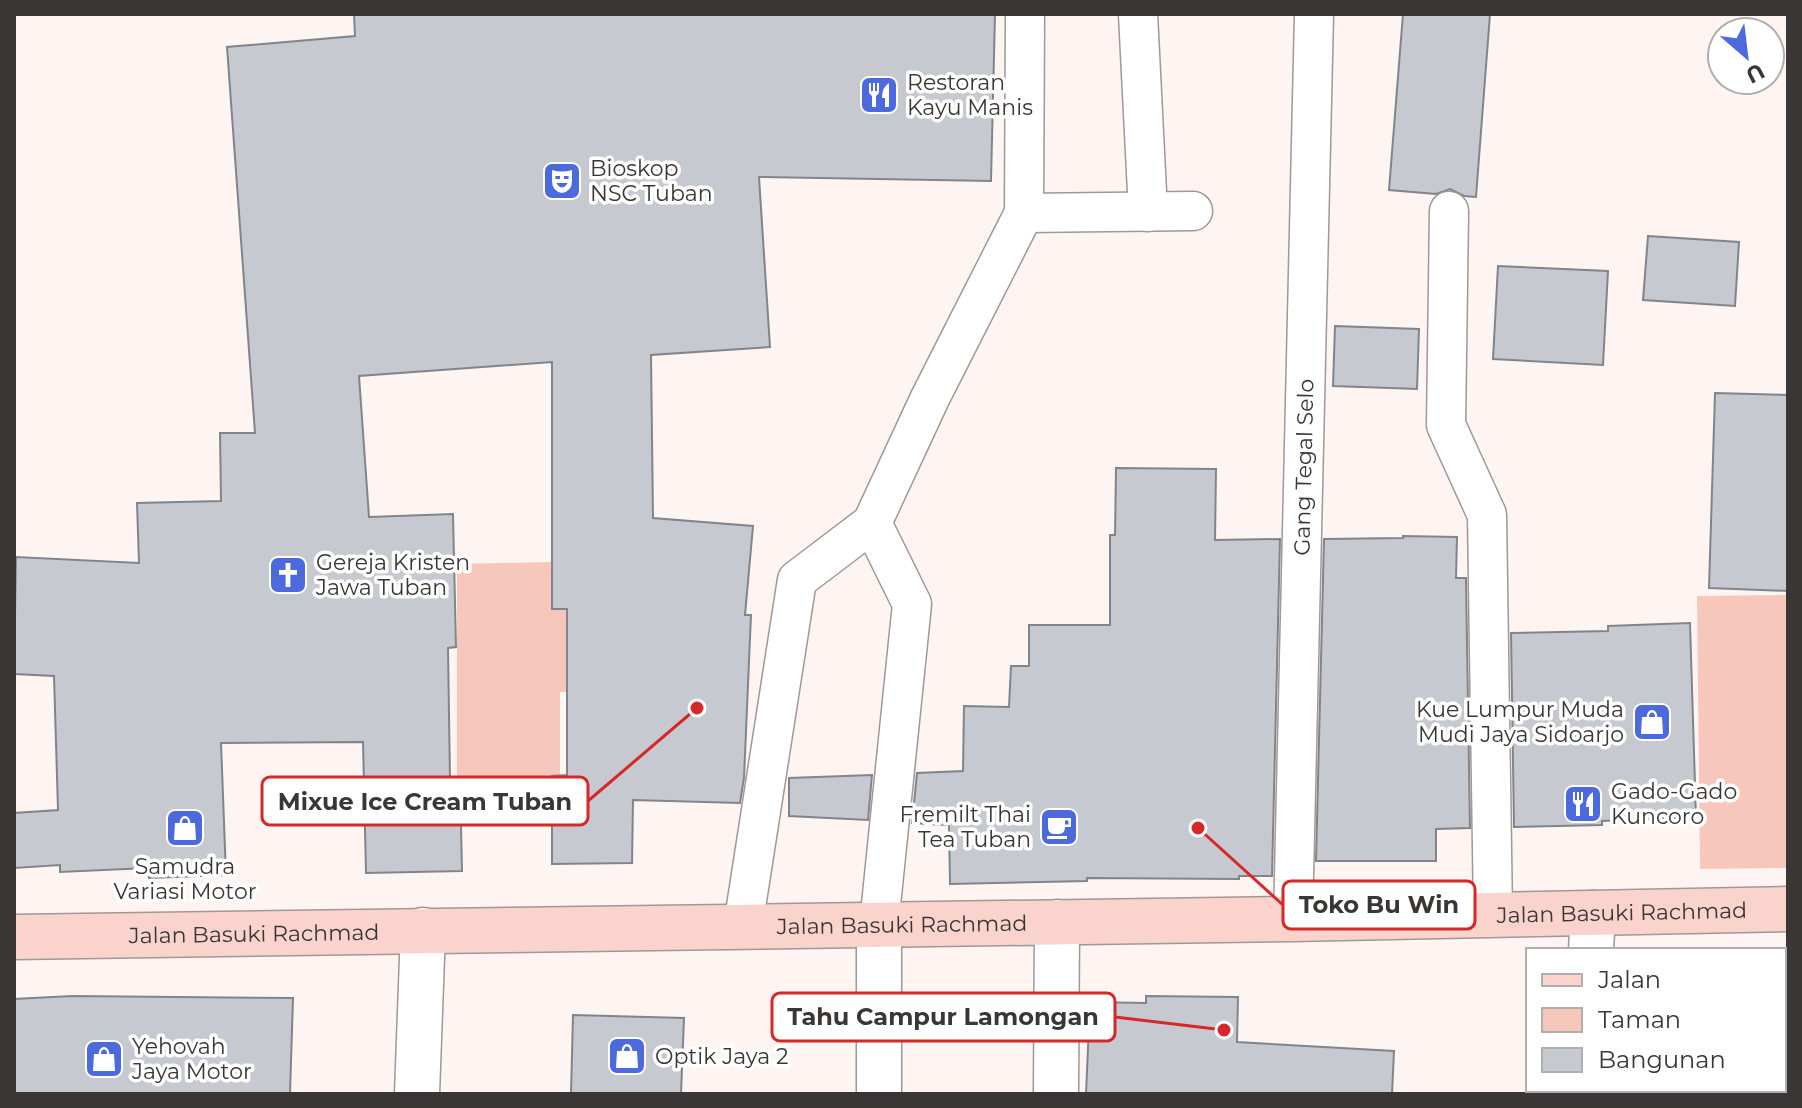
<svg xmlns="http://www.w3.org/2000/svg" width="1802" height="1108" font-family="Montserrat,sans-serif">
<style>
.green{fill:#f7c7bb}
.building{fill:#c6c9cf;stroke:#82848b;stroke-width:2}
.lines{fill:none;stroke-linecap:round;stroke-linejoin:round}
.lane-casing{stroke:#9f9896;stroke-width:41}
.street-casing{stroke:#9f9896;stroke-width:47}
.secondary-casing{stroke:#9f9896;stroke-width:47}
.lane{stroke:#fff;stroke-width:38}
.street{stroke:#fff;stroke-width:44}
.secondary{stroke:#fad4cc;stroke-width:44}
.labels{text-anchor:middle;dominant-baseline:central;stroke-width:7;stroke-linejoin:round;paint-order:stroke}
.poi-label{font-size:22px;fill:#393635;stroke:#fff;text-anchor:start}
.street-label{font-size:22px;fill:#393635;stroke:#fff}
.leader{fill:none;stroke:#d62828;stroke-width:3}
.callout-dot{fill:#d62828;stroke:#fff;stroke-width:3}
.callout{fill:#fff;stroke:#d62828;stroke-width:3}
.callout-label{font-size:24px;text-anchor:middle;font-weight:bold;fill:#393635}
</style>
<rect width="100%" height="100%" fill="#fef5f3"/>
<path class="green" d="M551,562l1,46h83v83l-75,1v85l-103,1v-214z
M1788,595v273l-88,1 -3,-273z"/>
<path class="building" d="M354,14h641l-4,167 -232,-4 11,170 -119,8 2,163 100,8 -8,89h6l-7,163 -4,25 -107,-3 -1,63 -80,1v-88l15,-1v-166h-15v-247l-193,14 10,141 84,-3 3,133 -8,1 2,131 10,-1 2,93 -96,2 -3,-131 -142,1 5,132 -77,3 -1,-10 -88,4v-7l-46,3v-55l44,-3 -4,-134 -40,-2 2,-117 123,6 -2,-60 84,-2 -1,-68h35l-28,-386 128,-11z
M1403,14h87l-14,183 -12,-1 -14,-7 -14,5 -47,-4z
M1648,236l91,6 -4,64 -92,-6z
M1498,266l110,5 -5,94 -110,-6z
M1335,326l84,3 -2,60 -84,-3z
M1715,393l73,2v196l-79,-3z
M1116,468l100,1 -1,71 65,-1 -8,337h-33v3l-152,-1v3l-137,3 -1,-59 -37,-2 5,-50 46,-2 1,-65 45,1 2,-41h18v-41h81v-90h5z
M1403,536l54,1 -1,41h10l4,250 -34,1v32h-120l8,-322 79,-1z
M1690,623l6,194 -94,4v4l-88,2 -3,-194 97,-2v-5z
M872,775l-4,45 -79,-4v-38z
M72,996l221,2 -3,96h-276v-95z
M1146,996l92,1 -1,45 157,9 -2,43h-306l4,-92 56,1z
M573,1015l111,3 -3,76h-110z"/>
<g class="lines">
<g class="lane-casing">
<g id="lane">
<path d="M1138,14l10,198"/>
<path d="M1449,211l-3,214 41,90 6,400"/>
<path d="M1024,213l169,-2"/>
<path d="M872,523l40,81 -33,320"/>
<path id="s1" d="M1293,919l21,-905"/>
<path d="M743,926l54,-346 75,-57 58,-125 94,-185 1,-199"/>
</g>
</g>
<g class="street-casing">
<path id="street" d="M1591,950l2,-37
M417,1094l6,-164
M879,1094v-170
M1056,1094l1,-172
M1582,1094v-4"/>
</g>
<g class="secondary-casing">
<g id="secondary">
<path id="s2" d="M14,937l1279,-18 495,-10"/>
</g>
</g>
<use href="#lane" class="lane"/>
<use href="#street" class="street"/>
<use href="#secondary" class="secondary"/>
</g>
<defs>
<g id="restaurant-square" transform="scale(2)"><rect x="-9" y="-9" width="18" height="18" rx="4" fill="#4c69dd" stroke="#fff"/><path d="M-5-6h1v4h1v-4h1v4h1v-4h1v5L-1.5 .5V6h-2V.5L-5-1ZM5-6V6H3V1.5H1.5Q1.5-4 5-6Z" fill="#fff"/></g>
<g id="theatre-square" transform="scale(2)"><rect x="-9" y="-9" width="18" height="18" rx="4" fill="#4c69dd" stroke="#fff"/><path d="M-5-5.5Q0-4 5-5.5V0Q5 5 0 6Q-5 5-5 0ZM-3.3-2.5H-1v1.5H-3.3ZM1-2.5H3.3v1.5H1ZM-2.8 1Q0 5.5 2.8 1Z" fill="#fff"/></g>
<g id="church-square" transform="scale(2)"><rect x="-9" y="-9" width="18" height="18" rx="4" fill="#4c69dd" stroke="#fff"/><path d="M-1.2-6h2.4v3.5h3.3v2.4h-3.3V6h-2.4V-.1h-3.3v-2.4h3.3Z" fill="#fff"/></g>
<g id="shop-square" transform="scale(2)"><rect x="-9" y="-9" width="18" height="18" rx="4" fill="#4c69dd" stroke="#fff"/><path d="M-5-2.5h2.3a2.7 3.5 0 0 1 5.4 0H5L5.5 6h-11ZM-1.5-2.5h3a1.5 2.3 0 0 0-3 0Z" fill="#fff"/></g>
<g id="cafe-square" transform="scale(2)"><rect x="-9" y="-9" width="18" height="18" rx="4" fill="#4c69dd" stroke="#fff"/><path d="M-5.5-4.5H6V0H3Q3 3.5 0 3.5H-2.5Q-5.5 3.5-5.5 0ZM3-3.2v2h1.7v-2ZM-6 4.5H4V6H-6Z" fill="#fff"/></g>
</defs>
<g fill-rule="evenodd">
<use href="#restaurant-square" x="879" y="95"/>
<use href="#theatre-square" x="562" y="181"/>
<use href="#church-square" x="288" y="575"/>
<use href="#shop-square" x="1652" y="722"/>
<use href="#restaurant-square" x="1583" y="804"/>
<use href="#cafe-square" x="1059" y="827"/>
<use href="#shop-square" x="185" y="828"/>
<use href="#shop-square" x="627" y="1056"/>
<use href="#shop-square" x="104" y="1059"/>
</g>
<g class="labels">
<g class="poi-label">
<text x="907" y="82">Restoran<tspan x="907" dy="25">Kayu Manis</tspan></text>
<text x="590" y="168">Bioskop<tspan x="590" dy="25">NSC Tuban</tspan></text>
<text x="316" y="562">Gereja Kristen<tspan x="316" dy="25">Jawa Tuban</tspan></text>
<text x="1624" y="709" text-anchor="end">Kue Lumpur Muda<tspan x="1624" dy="25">Mudi Jaya Sidoarjo</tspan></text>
<text x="1611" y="791">Gado-Gado<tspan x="1611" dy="25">Kuncoro</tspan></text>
<text x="1031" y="814" text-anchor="end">Fremilt Thai<tspan x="1031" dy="25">Tea Tuban</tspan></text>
<text x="185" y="866" text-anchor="middle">Samudra<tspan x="185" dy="25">Variasi Motor</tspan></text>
<text x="132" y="1046">Yehovah<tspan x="132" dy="25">Jaya Motor</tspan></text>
<text x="655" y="1056">Optik Jaya 2</text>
</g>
<g class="street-label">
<text stroke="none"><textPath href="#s1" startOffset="452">Gang Tegal Selo</textPath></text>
<text stroke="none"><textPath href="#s2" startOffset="1608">Jalan Basuki Rachmad</textPath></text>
<text stroke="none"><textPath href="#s2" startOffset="888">Jalan Basuki Rachmad</textPath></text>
<text stroke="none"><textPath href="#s2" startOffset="240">Jalan Basuki Rachmad</textPath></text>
</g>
</g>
<path class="leader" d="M697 708L588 801M1198 828L1283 905M1224 1030L1115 1017"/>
<g class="callout-dot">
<circle cx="697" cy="708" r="8"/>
<circle cx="1198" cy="828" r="8"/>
<circle cx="1224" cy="1030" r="8"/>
</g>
<g class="callout">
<rect x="262" y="777" width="326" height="48" rx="8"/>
<rect x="1283" y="881" width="192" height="48" rx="8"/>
<rect x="772" y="993" width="343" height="48" rx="8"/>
</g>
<g class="callout-label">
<text x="425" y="810">Mixue Ice Cream Tuban</text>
<text x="1379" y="913">Toko Bu Win</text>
<text x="943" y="1025">Tahu Campur Lamongan</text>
</g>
<rect width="1802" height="1108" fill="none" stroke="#393635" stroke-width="32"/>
<rect x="1526" y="948" width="260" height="144" fill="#ffffff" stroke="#b0afae" stroke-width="2"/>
<rect x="1542" y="974" width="40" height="12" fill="#fad4cc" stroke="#b0afae" stroke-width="2"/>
<text x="1598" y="988" font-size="24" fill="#393635">Jalan</text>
<rect x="1542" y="1008" width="40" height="24" fill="#f7c7bb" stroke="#b0afae" stroke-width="2"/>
<text x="1598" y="1028" font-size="24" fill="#393635">Taman</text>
<rect x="1542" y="1048" width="40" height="24" fill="#c6c9cf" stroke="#b0afae" stroke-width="2"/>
<text x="1598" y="1068" font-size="24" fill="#393635">Bangunan</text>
<g transform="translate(1746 56) rotate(152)"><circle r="38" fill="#ffffff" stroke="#b0afae" stroke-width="2"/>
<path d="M0-6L14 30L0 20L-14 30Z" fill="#4c69dd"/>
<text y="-12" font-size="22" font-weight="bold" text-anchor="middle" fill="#393635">U</text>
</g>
</svg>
